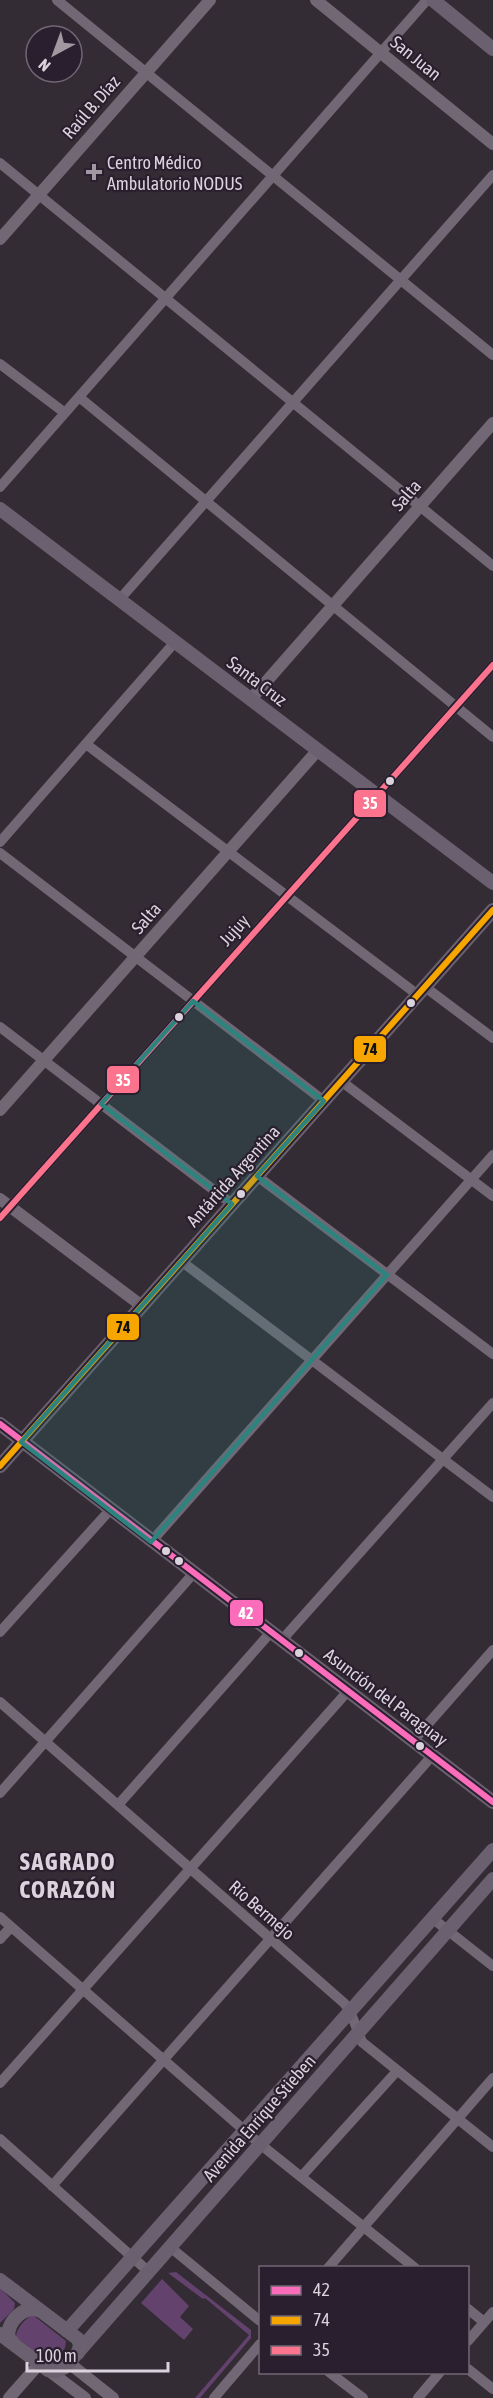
<svg xmlns="http://www.w3.org/2000/svg" width="493" height="2398" font-family="'Asap Condensed',sans-serif">
<style>
.green{fill:#63426e}
.lines{fill:none;stroke-linecap:round;stroke-linejoin:round}
.minor{stroke:#726875;stroke-width:10}
.tertiary{stroke:#726875;stroke-width:12}
.secondary{stroke:#6b606f;stroke-width:14}
.bus-1-casing{stroke:#2a1f2e;stroke-width:10}
.bus-2-casing{stroke:#2a1f2e;stroke-width:10}
.bus-3-casing{stroke:#2a1f2e;stroke-width:10}
.bus-1{stroke:#fb6dba;stroke-width:6}
.bus-2{stroke:#f7a600;stroke-width:6}
.bus-3{stroke:#fc738d;stroke-width:6}
.marked{fill:#2d847f;fill-opacity:0.2;stroke:#2d847f;stroke-width:4.5;stroke-linejoin:round}
.poi-dot{fill:#a099a2;stroke:#2a1f2e;stroke-width:2}
.bus-dot{fill:#dad3dd;stroke:#2a1f2e;stroke-width:2}
.labels{text-anchor:middle;dominant-baseline:central;stroke-width:4.5;stroke-linejoin:round;paint-order:stroke}
.street-label{font-size:18px;fill:#dad3dd;stroke:#2a1f2e}
.poi-label{font-size:18px;fill:#dad3dd;stroke:#2a1f2e;text-anchor:start}
.district-label{font-size:24px;font-weight:bold;letter-spacing:1.5px;fill:#dad3dd;stroke:#2a1f2e}
.line-badge{stroke:#2a1f2e;stroke-width:2}
.badge-label{font-size:16px;text-anchor:middle;font-weight:bold;fill:#fff}
.pale-badge-label{font-size:16px;text-anchor:middle;font-weight:bold;fill:#111}
</style>
<rect width="100%" height="100%" fill="#332c34"/>
<path class="green" d="M176,2272l75,58v8l-51,60h-5l54,-63 -44,-37 -2,1 -35,-26z
M162,2279l27,27 -9,11 13,12 -9,11 -43,-37z
M0,2288l15,15 -1,6 -14,14z
M33,2315l33,26 -1,7 -12,15 -7,-2 -30,-24c0,-8 9,-19 17,-22z"/>
<g class="lines">
<path class="minor" d="M57,0l436,355
M0,163l493,403
M0,364l65,49
M79,397l414,340
M0,487l427,-487
M120,599l373,-424
M86,744l332,251
M0,842l175,-200
M0,853l324,248
M425,987l68,51
M0,1027l232,177
M341,1081l152,115
M257,1176l236,178
M0,1218l493,-553
M181,1261l312,236
M151,1542l342,-387
M0,1632l110,-122
M281,1641l212,-238
M0,1702l344,301 6,8 12,31 131,105
M413,1741l80,-91
M0,1793l193,-219
M118,1805l153,-173
M0,1917l260,227 155,124
M432,1918l61,48
M0,1939l11,-12
M0,2083l348,-392
M0,2139l149,133
M301,2177l96,-106
M52,2186l380,-430
M170,2247l90,74
M328,2268l165,-190
M468,2309l16,13
M468,2341l25,-29
M468,2369l25,20
M329,2372l34,26
M214,2398l46,-54
M418,2398l22,-26"/>
<path class="tertiary" d="M316,0l177,144
M0,239l210,-239
M251,699l242,-276
M0,1110l318,-360
M0,1199l142,107
M69,2363l44,35
M48,2370l37,28
M9,2398l30,-34"/>
<path class="secondary" d="M433,0l60,49
M0,509l493,374
M0,1424l493,378
M0,1466l493,-556
M0,2280l78,59 2,6 -2,8
M67,2331l426,-481
M0,2334l48,36 8,1 9,-4 428,-488
M15,2345l-7,-8c0,-17 17,-33 33,-26"/>
<g class="bus-1-casing">
<path id="bus-1" d="M0,1424l493,378"/>
</g>
<g class="bus-2-casing">
<path id="bus-2" d="M0,1466l493,-556"/>
</g>
<g class="bus-3-casing">
<path id="bus-3" d="M0,1218l493,-553"/>
</g>
<use href="#bus-1" class="bus-1"/>
<use href="#bus-2" class="bus-2"/>
<use href="#bus-3" class="bus-3"/>
</g>
<path class="marked" d="M193,1001l131,100 -67,75 130,99 -236,267 -130,-100 211,-238 -131,-100z"/>
<path class="poi-dot" d="M91 163h6v6h6v6h-6v6h-6v-6h-6v-6h6z"/>
<g class="bus-dot">
<circle cx="390" cy="781" r="5"/>
<circle cx="411" cy="1003" r="5"/>
<circle cx="179" cy="1017" r="5"/>
<circle cx="241" cy="1194" r="5"/>
<circle cx="166" cy="1551" r="5"/>
<circle cx="179" cy="1561" r="5"/>
<circle cx="299" cy="1653" r="5"/>
<circle cx="420" cy="1746" r="5"/>
</g>
<g class="labels">
<g class="street-label">
<text transform="translate(416 58) rotate(39)">San Juan</text>
<text transform="translate(91 107) rotate(-49)">Raúl B. Díaz</text>
<text transform="translate(406 495) rotate(-49)">Salta</text>
<text transform="translate(257 681) rotate(37)">Santa Cruz</text>
<text transform="translate(146 918) rotate(-49)">Salta</text>
<text transform="translate(234 930) rotate(-48)">Jujuy</text>
<text transform="translate(233 1176) rotate(-48)">Antártida Argentina</text>
<text transform="translate(386 1697) rotate(37)">Asunción del Paraguay</text>
<text transform="translate(262 1910) rotate(41)">Río Bermejo</text>
<text transform="translate(259 2118) rotate(-49)">Avenida Enrique Stieben</text>
</g>
<g class="poi-label">
<text x="107" y="162">Centro Médico<tspan x="107" dy="21">Ambulatorio NODUS</tspan></text>
</g>
<g class="district-label">
<text x="68" y="1861">SAGRADO<tspan x="68" dy="28">CORAZÓN</tspan></text>
</g>
</g>
<g class="line-badge">
<rect x="353" y="789" width="34" height="29" rx="6" fill="#fc738d"/>
<rect x="353" y="1035" width="34" height="28" rx="6" fill="#f7a600"/>
<rect x="106" y="1065" width="34" height="29" rx="6" fill="#fc738d"/>
<rect x="106" y="1313" width="34" height="28" rx="6" fill="#f7a600"/>
<rect x="229" y="1599" width="35" height="28" rx="6" fill="#fb6dba"/>
</g>
<g class="badge-label">
<text x="370" y="809">35</text>
<text x="123" y="1086">35</text>
<text x="246" y="1619">42</text>
</g>
<g class="pale-badge-label">
<text x="370" y="1055">74</text>
<text x="123" y="1333">74</text>
</g>
<rect x="259" y="2266" width="210" height="108" fill="#2a1f2e" stroke="#706774" stroke-width="1.5"/>
<rect x="271" y="2286" width="30" height="9" fill="#fb6dba" stroke="#706774" stroke-width="1.5"/>
<text x="313" y="2296" font-size="18" fill="#dad3dd">42</text>
<rect x="271" y="2316" width="30" height="9" fill="#f7a600" stroke="#706774" stroke-width="1.5"/>
<text x="313" y="2326" font-size="18" fill="#dad3dd">74</text>
<rect x="271" y="2346" width="30" height="9" fill="#fc738d" stroke="#706774" stroke-width="1.5"/>
<text x="313" y="2356" font-size="18" fill="#dad3dd">35</text>
<g transform="translate(54 54) rotate(221)"><circle r="28" fill="#2a1f2e" stroke="#706774" stroke-width="1.5"/>
<path d="M0-4.5L10 22L0 15L-10 22Z" fill="#a099a2"/>
<text y="-9" font-size="16" font-weight="bold" text-anchor="middle" fill="#dad3dd">N</text>
</g>
<path d="M27 2362v9h141v-9" fill="none" stroke="#dad3dd" stroke-width="3"/>
<text x="36" y="2362" font-size="18" fill="#dad3dd" stroke="#2a1f2e" stroke-width="4.5" paint-order="stroke">100 m</text>
</svg>
